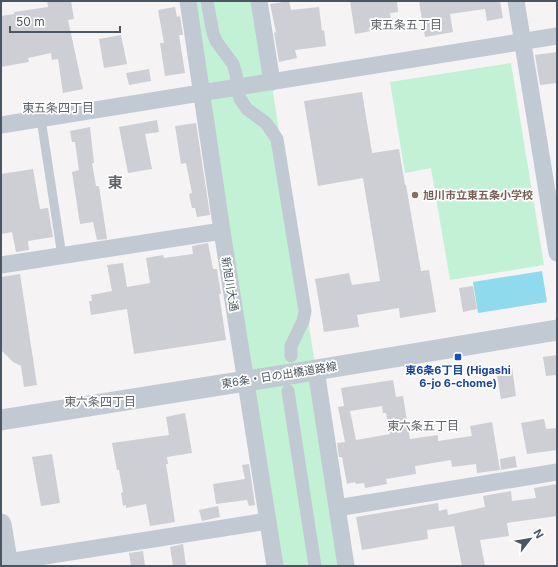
<svg xmlns="http://www.w3.org/2000/svg" width="558" height="567" font-family="Inter,'Noto Sans JP',sans-serif">
<style>
.green{fill:#c3f1d5}
.water{fill:#90daee}
.building{fill:#cdcfd5;fill-rule:evenodd}
.lines{fill:none;stroke-linecap:round;stroke-linejoin:round}
.service{stroke:#c1cad2;stroke-width:9}
.pedestrian{stroke:#c1cad2;stroke-width:13}
.minor{stroke:#c1cad2;stroke-width:17}
.tertiary{stroke:#c1cad2;stroke-width:21}
.education-dot{fill:#8d6e63;stroke:#fff;stroke-width:1.5}
.transit-dot{fill:#1a4fb4;stroke:#fff;stroke-width:1.5}
.labels{text-anchor:middle;dominant-baseline:central;stroke-width:3.5;stroke-linejoin:round;paint-order:stroke}
.education-label{font-size:11px;font-weight:bold;fill:#785e54;stroke:#fff;text-anchor:start}
.street-label{font-size:11px;fill:#4a5661;stroke:#fff}
.transit-label{font-size:11px;font-weight:bold;fill:#164399;stroke:#fff}
.neighbourhood-label{font-size:12px;fill:#5f6368;stroke:#fff}
.district-label{font-size:15px;font-weight:bold;fill:#5f6368;stroke:#fff}
</style>
<rect width="100%" height="100%" fill="#f5f3f3"/>
<path class="green" d="M187,1h72l87,565h-71z
M511,63l33,202 -94,15 -19,-112 -26,5 -15,-91z"/>
<path class="water" d="M542,271l5,31 -69,11 -5,-31z"/>
<path class="building" d="M47,1h24l3,18 -6,1 15,69 -20,4 -5,-34 -6,1 -1,-7 -23,5 1,4 -28,5v-51l13,-2v-2l34,-5z
M289,1l2,9 28,-3 3,24 2,-1 2,16 -31,4 2,8 -18,4 -5,-29 2,-1 -6,-28z
M350,1h47l1,11 -8,1 1,7 -21,4 1,7 -16,3z
M419,1h81l3,17 -16,3 -2,-12 -35,5 3,18 -28,5z
M175,7l2,10 3,-1 3,19h-4l6,38 -20,3 -5,-33h4l-6,-33z
M121,35l6,29 -23,4 -5,-29z
M557,52v31l-17,2 -5,-30z
M149,69l2,12 -22,4 -3,-12z
M362,92l10,61 27,-4 6,36h1l15,86 8,-1 7,42 -36,6 -1,-10 -42,7 2,12 -35,5 -9,-53 34,-6 3,12 28,-4 -17,-103 -45,8 -14,-85z
M157,120l2,12 -14,2 7,35 -24,4 -9,-46z
M196,123l14,92 -13,2 -2,-9h-3l-3,-14 3,-1 -6,-30 -5,1 -6,-38z
M90,127l4,36h-2l4,23h3l8,53 -10,1 -4,-18 -13,2 -8,-52 7,-2 -4,-28h-3l-2,-11z
M33,169l7,40 8,-1 5,29 -25,4 1,9 -13,2 -4,-20 -11,2v-60z
M208,243l5,26h4l4,25h-2l7,46 -92,14 -7,-45 -36,6 -2,-14h3l-1,-6 21,-4 -5,-26 16,-2 4,24 23,-4 -4,-25 17,-3 1,3 29,-4 -1,-8z
M20,274l17,111 -13,2 -3,-21 -8,-4 -12,-12v-73z
M473,286l4,23 -14,3 -4,-24z
M557,355v20l-11,1 -3,-19z
M512,367l4,29 -15,3 -5,-30z
M393,380l3,17 7,-1 7,43 28,-4v6l34,-5 -2,-10 22,-4 8,48 -23,3 -1,-9 -24,3 -1,-7 -36,6 1,8 -30,5 1,5 -22,4 -1,-5 -8,1 -1,-2 -8,2 -5,-27h-3l-2,-14 8,-1 -7,-35 6,-1 -3,-18zM382,406l1,7h3l4,21 -34,6 -6,-29z
M185,413l7,40 -25,4 1,7h-2l9,58 -25,4 -4,-22 -20,4v-3l-3,1 -2,-13 2,-1 -4,-22h-2l-5,-27 57,-8 -3,-18z
M544,419l2,10 11,-1v22l-30,4 -6,-31z
M52,454l8,49 -19,3 -9,-49z
M515,456l2,11 -16,3 -1,-11z
M249,464l6,41 -6,1 -2,-6 -31,4 -3,-20 32,-5 -3,-14z
M557,484v32l-50,7 2,13 -29,4 5,26h-23l-8,-40 -27,4 1,9 -66,11 -6,-33 82,-14 1,8 8,-2 1,6 37,-8 -2,-11 28,-5 1,10 24,-3 -2,-10z
M218,506l2,11 -18,4 -3,-11z
M183,544l3,22h-13l-3,-19z
M143,551l2,15h-14l-2,-13z"/>
<g class="lines">
<path class="service" d="M41,119l21,137"/>
<path class="pedestrian" d="M207,1l6,32 3,8 17,23 3,10 4,25 7,10 19,14 11,16 28,172 -2,10 -12,25v10
M288,391l27,175"/>
<path class="minor" d="M188,1l34,230 53,335
M259,1l13,81
M516,1l41,252
M1,125l556,-89
M1,265l221,-34
M316,370l30,196
M337,508l220,-36
M1,563l267,-42"/>
<path class="tertiary" d="M1,420l321,-51 235,-39
M1,524l7,42"/>
</g>
<circle class="education-dot" cx="415" cy="195" r="4"/>
<rect class="transit-dot" x="454" y="353" width="8" height="8" rx="2"/>
<g class="labels">
<g class="education-label">
<text x="423" y="195">旭川市立東五条小学校</text>
</g>
<g class="street-label">
<text transform="translate(230 284) rotate(81)">新旭川大通</text>
<text transform="translate(279 375) rotate(-9)">東6条・日の出橋道路線</text>
</g>
<g class="transit-label">
<text x="458" y="370">東6条6丁目 (Higashi<tspan x="458" dy="13">6-jo 6-chome)</tspan></text>
</g>
<g class="neighbourhood-label">
<text x="406" y="24">東五条五丁目</text>
<text x="58" y="107">東五条四丁目</text>
<text x="100" y="401">東六条四丁目</text>
<text x="423" y="425">東六条五丁目</text>
</g>
<g class="district-label">
<text x="115" y="182">東</text>
</g>
</g>
<rect width="558" height="567" fill="none" stroke="#4a5661" stroke-width="4"/>
<g transform="translate(530 539) rotate(59)" stroke="#ffffff" stroke-width="3" paint-order="stroke">
<path d="M0-3L7 15L0 10L-7 15Z" fill="#4a5661"/>
<text y="-6" font-size="11" font-weight="bold" text-anchor="middle" fill="#4a5661">N</text>
</g>
<path d="M10 26v6h110v-6" fill="none" stroke="#4a5661" stroke-width="2"/>
<text x="16" y="26" font-size="12" fill="#4a5661" stroke="#ffffff" stroke-width="3" paint-order="stroke">50 m</text>
</svg>
